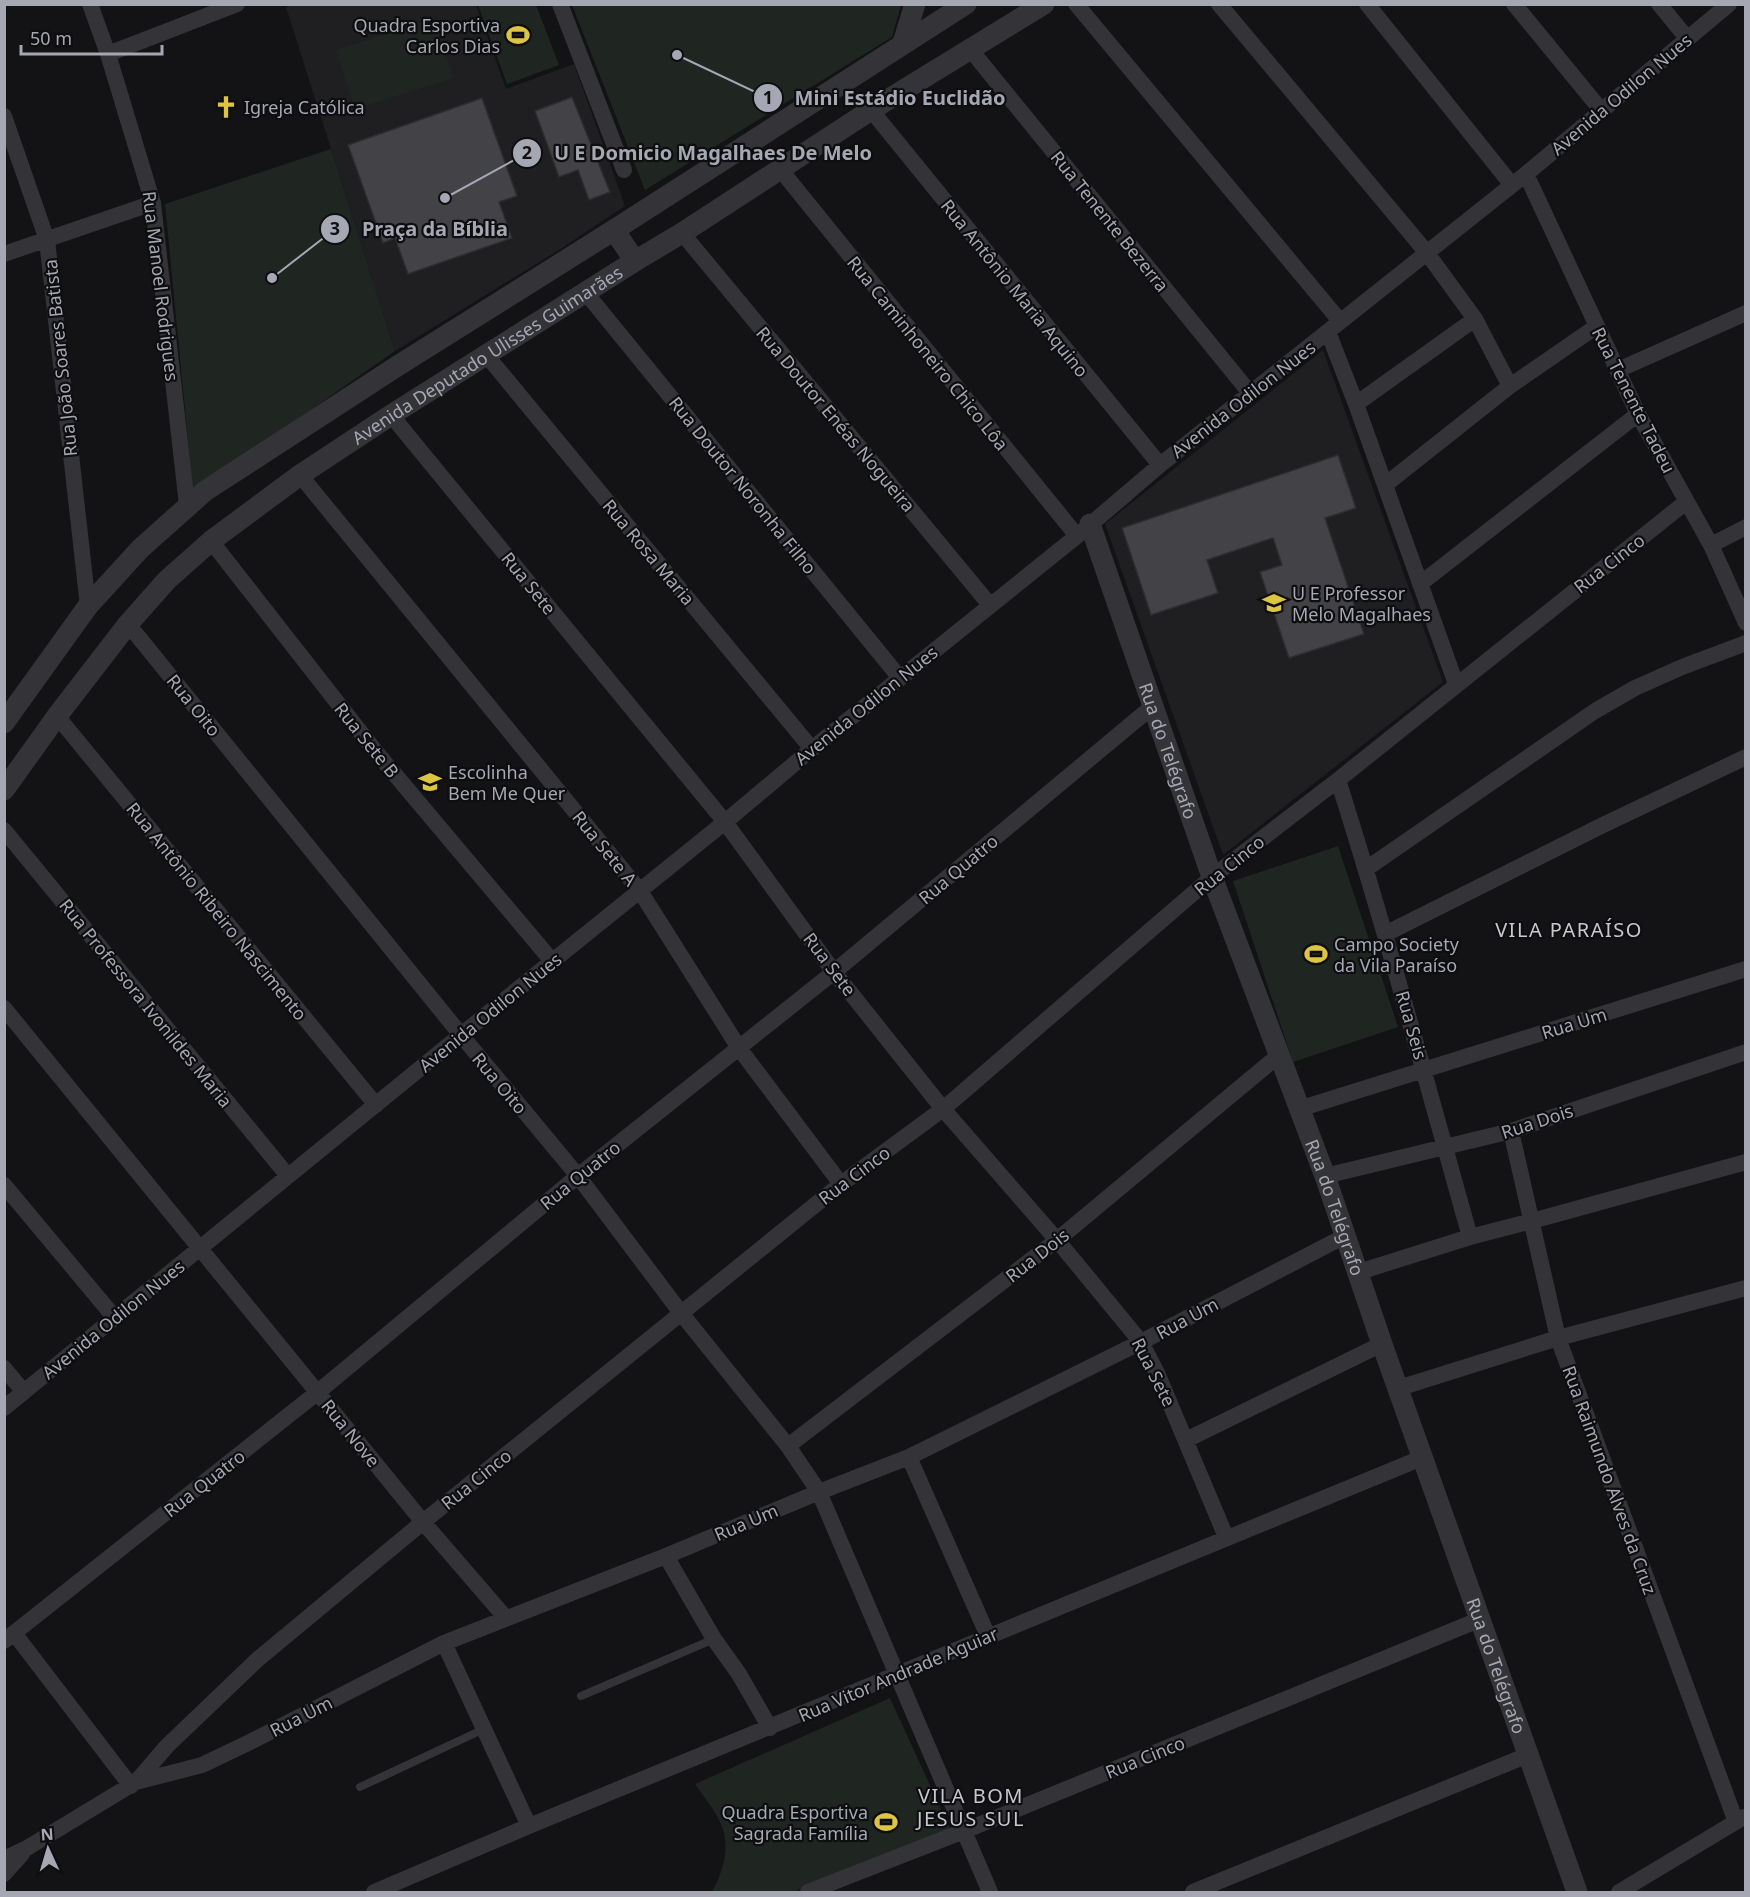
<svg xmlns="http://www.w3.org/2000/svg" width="1750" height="1897" font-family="'Noto Sans',sans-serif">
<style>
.built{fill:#1f1f21}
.green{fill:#1f2621}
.building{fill:#424247;stroke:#2d2d30;stroke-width:1.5}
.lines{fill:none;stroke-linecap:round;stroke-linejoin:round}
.service{stroke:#343438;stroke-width:8}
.minor{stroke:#343438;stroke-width:16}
.tertiary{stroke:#343438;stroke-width:21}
.labels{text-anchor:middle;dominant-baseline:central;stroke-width:4.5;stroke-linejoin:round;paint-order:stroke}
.poi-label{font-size:18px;fill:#a5a7b3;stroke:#0e0d0f;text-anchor:start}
.street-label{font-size:18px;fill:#a5a7b3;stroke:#0e0d0f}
.neighbourhood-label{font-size:20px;letter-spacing:1.5px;fill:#c6c7cf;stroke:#0e0d0f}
.leader{fill:none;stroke:#a5a7b3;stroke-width:2}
.callout-dot{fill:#a5a7b3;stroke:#0e0d0f;stroke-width:2}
.mark-label{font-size:18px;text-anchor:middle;font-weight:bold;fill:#111}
.callout-label{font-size:20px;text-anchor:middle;font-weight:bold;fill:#a5a7b3;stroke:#0e0d0f;stroke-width:4.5;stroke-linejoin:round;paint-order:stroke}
</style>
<rect width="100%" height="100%" fill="#131214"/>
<path class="built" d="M294,4l182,1 30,84 68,-25 51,142 -63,42 -167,103 -109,-344z
M1323,350l120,332 -220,173 -118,-331z"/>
<path class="green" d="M478,5h58l23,60 -52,19z
M572,5h329l-9,32 -247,153z
M434,19l19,59 -98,31 -19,-59z
M331,149l64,202 -202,141 -28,-288z
M1338,846l60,181 -105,35 -60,-181z
M890,1698l60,131 -158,63h-80c11,-21 19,-44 9,-68 -6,-14 -18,-28 -26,-40z"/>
<path class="building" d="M572,97l38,95 -21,8 -11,-30 -19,7 -24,-66z
M482,98l35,98 -18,6 13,36 -104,36 -13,-36 -12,5 -35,-98z
M1338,455l18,53 -31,10 39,116 -75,24 -29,-86 22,-7 -9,-27 -66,22 11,33 -67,22 -29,-87z"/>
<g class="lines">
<path class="service" d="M581,1696l133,-57
M360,1787l124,-58"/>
<path class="minor" d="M90,4l18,50 45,149 34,302
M560,4l64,166
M1076,4l264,317
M1219,4l208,249 48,66 35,67
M1367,4l145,181
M1514,4l87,106
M1659,4l28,34
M970,49l280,344
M108,54l129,-50
M871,110l289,355
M4,116l43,124 41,366
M780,169l297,367
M1526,174l112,240 73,131 35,78
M682,233l308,372
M4,254l149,-51
M586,293l314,385
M1328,332l28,72 100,280
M487,356l325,393
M1618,370l128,-57
M1356,404l119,-85
M391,415l334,407 109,150 109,137 114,131 84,102 17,33 68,162
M300,475l340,416 99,157 102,136
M1385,485l125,-99 87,-60
M211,541l165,211 176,209
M1711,545l35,-18
M1420,584l218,-170
M128,624l333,411 117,141 103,137 107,133 31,46 171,400
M57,716l319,389
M1338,780c48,151 89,304 132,457
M4,830l284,346
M1366,869l229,-158 40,-23 47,-21 64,-24
M1385,934l216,-108 145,-69
M4,1008l419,514 82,95
M1299,1109l447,-140
M1511,1131l47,207 178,484
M1325,1176l186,-45 235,-79
M4,1185l111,133
M1359,1272l111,-35 62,-16 214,-59
M4,1368l20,24
M1399,1388l159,-50 188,-50
M4,1408l457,-373 264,-213 87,-73 265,-213 83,-71 366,-291 203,-170
M1186,1440l196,-96
M788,1446l269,-206 221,-184
M909,1457l79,179
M666,1556l48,83 25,35 31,54
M14,1633l117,153
M4,1641l314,-249 260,-216 256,-204 319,-266
M444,1643l85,183
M136,1782l66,-17 46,-22 196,-100 222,-87 153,-64 90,-35 232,-115 204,-106
M4,1859l23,-11 109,-66 31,-36 91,-87 165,-137 418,-338 102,-75 269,-232 126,-97 348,-278
M4,1874l18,-20
M374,1892l155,-66 895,-369
M808,1892l156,-61 517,-212
M1193,1892l335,-137
M1619,1892l125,-75"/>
<g class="tertiary">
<path d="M903,43l12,-39"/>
<path d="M614,230l21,31"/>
<path id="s1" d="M1090,524l122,353 113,299 57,168 195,548"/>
<path d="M4,723l84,-117 52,-57 65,-58 194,-126 215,-135 352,-226"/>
<path id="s2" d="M4,790l53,-74 71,-92 39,-44 44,-39 89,-66 91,-60 244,-154 47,-28 189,-123 173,-106"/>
</g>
</g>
<defs>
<g id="stadium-bare" transform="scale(1.8)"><path d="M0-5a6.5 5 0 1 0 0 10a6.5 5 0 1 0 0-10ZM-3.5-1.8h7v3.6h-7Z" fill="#ddc441" stroke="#0e0d0f" stroke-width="2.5" paint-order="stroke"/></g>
<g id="church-bare" transform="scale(1.8)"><path d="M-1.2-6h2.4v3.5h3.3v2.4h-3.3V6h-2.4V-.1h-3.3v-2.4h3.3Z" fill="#ddc441" stroke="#0e0d0f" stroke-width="2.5" paint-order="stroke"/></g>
<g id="school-bare" transform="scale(1.8)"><path d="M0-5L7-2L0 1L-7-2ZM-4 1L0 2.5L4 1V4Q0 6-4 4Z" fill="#ddc441" stroke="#0e0d0f" stroke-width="2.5" paint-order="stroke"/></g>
</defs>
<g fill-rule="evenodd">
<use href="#stadium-bare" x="518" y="35"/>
<use href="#church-bare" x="226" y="107"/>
<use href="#school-bare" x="1274" y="603"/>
<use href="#school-bare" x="430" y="782"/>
<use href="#stadium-bare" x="1316" y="954"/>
<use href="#stadium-bare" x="886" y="1822"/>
</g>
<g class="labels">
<g class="poi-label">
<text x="500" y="25" text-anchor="end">Quadra Esportiva<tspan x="500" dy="21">Carlos Dias</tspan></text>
<text x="244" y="107">Igreja Católica</text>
<text x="1292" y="593">U E Professor<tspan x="1292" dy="21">Melo Magalhaes</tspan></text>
<text x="448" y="772">Escolinha<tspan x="448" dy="21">Bem Me Quer</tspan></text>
<text x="1334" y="944">Campo Society<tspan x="1334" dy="21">da Vila Paraíso</tspan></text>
<text x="868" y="1812" text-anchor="end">Quadra Esportiva<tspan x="868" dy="21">Sagrada Família</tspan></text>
</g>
<g class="street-label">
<text transform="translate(1621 94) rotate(-40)">Avenida Odilon Nues</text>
<text transform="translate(1110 221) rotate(51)">Rua Tenente Bezerra</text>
<text transform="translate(161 286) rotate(83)">Rua Manoel Rodrigues</text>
<text transform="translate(1015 288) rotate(51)">Rua Antônio Maria Aquino</text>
<text transform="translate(928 353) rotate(51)">Rua Caminhoneiro Chico Lôa</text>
<text stroke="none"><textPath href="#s2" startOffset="658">Avenida Deputado Ulisses Guimarães</textPath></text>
<text transform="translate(60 358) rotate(-96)">Rua João Soares Batista</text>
<text transform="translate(1243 399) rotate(-38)">Avenida Odilon Nues</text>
<text transform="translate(1634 400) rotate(63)">Rua Tenente Tadeu</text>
<text transform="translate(836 419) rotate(50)">Rua Doutor Enéas Nogueira</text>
<text transform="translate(743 485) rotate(51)">Rua Doutor Noronha Filho</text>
<text transform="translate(649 552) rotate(50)">Rua Rosa Maria</text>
<text transform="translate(1609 563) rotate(-38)">Rua Cinco</text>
<text transform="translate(529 583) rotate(51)">Rua Sete</text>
<text transform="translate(194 705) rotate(51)">Rua Oito</text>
<text transform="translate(866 705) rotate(-39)">Avenida Odilon Nues</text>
<text transform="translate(367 740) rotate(51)">Rua Sete B</text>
<text stroke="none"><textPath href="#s1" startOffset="240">Rua do Telégrafo</textPath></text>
<text transform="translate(605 848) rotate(51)">Rua Sete A</text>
<text transform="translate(1229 865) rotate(-39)">Rua Cinco</text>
<text transform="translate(958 869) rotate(-40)">Rua Quatro</text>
<text transform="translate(217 911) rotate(51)">Rua Antônio Ribeiro Nascimento</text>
<text transform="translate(830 964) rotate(53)">Rua Sete</text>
<text transform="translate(146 1003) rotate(51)">Rua Professora Ivonildes Maria</text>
<text transform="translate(490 1012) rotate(-39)">Avenida Odilon Nues</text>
<text transform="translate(1574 1023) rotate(-17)">Rua Um</text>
<text transform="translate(1412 1025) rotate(74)">Rua Seis</text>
<text transform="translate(500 1083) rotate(50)">Rua Oito</text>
<text transform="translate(1537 1121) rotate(-18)">Rua Dois</text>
<text transform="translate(580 1175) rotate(-39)">Rua Quatro</text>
<text transform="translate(854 1175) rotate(-37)">Rua Cinco</text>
<text stroke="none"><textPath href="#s1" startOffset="726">Rua do Telégrafo</textPath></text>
<text transform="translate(1037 1255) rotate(-38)">Rua Dois</text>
<text transform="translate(1187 1318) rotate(-28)">Rua Um</text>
<text transform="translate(113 1319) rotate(-39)">Avenida Odilon Nues</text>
<text transform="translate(1154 1372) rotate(63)">Rua Sete</text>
<text transform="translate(351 1433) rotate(51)">Rua Nove</text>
<text transform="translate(476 1479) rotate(-39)">Rua Cinco</text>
<text transform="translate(1610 1480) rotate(70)">Rua Raimundo Alves da Cruz</text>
<text transform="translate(204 1483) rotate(-38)">Rua Quatro</text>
<text transform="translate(746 1522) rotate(-23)">Rua Um</text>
<text stroke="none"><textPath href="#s1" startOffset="1212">Rua do Telégrafo</textPath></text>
<text transform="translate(898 1674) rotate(-23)">Rua Vitor Andrade Aguiar</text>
<text transform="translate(301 1716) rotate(-27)">Rua Um</text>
<text transform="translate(1145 1757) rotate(-22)">Rua Cinco</text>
</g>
<g class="neighbourhood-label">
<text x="1569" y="929">VILA PARAÍSO</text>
<text x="971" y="1795">VILA BOM<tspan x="971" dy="23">JESUS SUL</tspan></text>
</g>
</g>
<path class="leader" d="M677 55L768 98M445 198L527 153M272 278L335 229"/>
<g class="callout-dot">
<circle cx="677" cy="55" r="6"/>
<circle cx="445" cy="198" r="6"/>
<circle cx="272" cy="278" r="6"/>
<circle cx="768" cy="98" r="15"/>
<circle cx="527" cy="153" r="15"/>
<circle cx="335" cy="229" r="15"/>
</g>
<g class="mark-label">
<text x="768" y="104">1</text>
<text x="527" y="159">2</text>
<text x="335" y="235">3</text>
</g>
<g class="callout-label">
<text x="900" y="105">Mini Estádio Euclidão</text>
<text x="713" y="160">U E Domicio Magalhaes De Melo</text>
<text x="435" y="236">Praça da Bíblia</text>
</g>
<rect width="1750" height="1897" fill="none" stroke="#a5a7b3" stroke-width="12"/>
<g transform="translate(48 1849) rotate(356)" stroke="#0e0d0f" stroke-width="4.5" paint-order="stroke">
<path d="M0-4.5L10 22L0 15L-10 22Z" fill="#a5a7b3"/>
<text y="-9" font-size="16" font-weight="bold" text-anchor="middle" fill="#a5a7b3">N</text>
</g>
<path d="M21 45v9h141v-9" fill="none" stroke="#a5a7b3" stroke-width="3"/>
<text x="30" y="45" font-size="18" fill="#a5a7b3" stroke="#0e0d0f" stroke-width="4.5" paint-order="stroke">50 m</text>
</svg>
